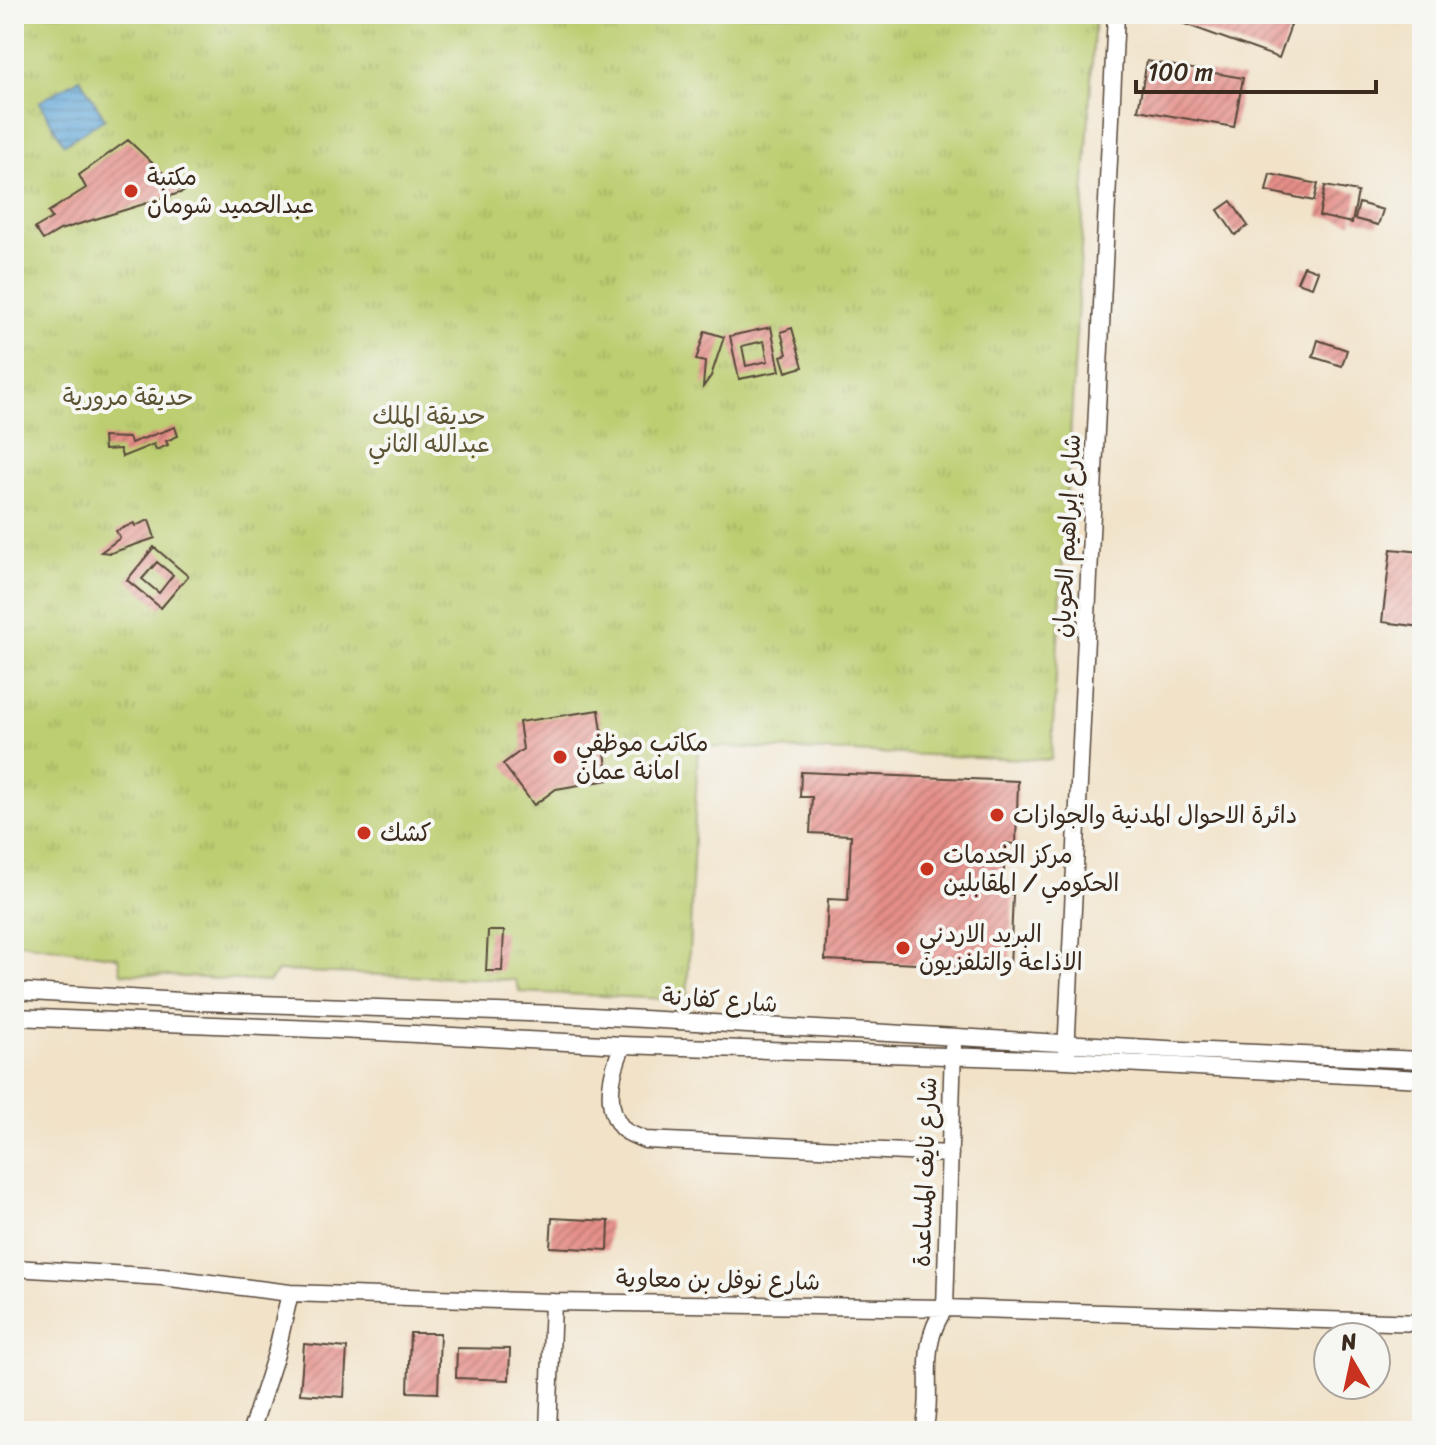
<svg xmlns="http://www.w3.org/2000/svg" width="1436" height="1445" font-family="Sriracha,'Playpen Sans Arabic',sans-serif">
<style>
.park{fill:url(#park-tufts);stroke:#7c7c48;stroke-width:2}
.water{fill:url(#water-rules);stroke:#4f697c;stroke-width:2}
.building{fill:url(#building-hatch);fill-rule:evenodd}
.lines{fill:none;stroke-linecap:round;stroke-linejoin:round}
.minor-casing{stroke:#564638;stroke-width:19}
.minor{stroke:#fff;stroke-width:16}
.poi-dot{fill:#c8321e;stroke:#f6f6f2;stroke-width:3}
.labels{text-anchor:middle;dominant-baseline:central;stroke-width:8;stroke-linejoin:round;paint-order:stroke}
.poi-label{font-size:24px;fill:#3b2a1e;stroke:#f6f6f2;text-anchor:start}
.park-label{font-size:24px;fill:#5b5333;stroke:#f6f6f2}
.street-label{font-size:24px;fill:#3b2a1e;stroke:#f6f6f2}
</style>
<defs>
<pattern id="park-tufts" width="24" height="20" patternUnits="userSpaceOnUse" patternTransform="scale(2)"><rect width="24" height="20" fill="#bcce71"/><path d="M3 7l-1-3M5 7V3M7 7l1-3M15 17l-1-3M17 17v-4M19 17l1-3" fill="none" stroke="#a2b161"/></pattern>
<pattern id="water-rules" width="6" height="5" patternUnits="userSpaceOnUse" patternTransform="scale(2)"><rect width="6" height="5" fill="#63a8d9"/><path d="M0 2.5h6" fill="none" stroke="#5389af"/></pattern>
<pattern id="building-hatch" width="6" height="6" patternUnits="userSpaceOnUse" patternTransform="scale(2)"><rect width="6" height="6" fill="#e58e88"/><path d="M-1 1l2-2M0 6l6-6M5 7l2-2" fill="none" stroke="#bb746f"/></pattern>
</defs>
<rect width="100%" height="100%" fill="#f6f6f2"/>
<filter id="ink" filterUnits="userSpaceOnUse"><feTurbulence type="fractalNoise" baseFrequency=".0125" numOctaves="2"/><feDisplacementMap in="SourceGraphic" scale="16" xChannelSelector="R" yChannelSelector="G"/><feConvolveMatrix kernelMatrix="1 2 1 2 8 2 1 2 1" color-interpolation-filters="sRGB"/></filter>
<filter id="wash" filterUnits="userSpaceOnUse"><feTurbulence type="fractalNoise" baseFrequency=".006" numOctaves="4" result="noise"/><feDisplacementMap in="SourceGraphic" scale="32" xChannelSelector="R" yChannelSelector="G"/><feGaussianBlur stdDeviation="1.8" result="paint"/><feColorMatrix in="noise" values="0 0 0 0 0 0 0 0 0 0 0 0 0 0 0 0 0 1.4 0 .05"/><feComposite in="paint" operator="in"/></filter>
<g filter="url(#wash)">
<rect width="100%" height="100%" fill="#f1e2c8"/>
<path class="park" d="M14,14h1081l-44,746 -353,-14 -11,254 -167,-8 -5,-12 -237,-9 -9,11 -148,-9 -3,-16 -104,-15z"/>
<path class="water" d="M80,78l25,41 -41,25 -25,-42z"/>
<g id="blocks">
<path class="building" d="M1157,14h138l-16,44z
M1147,61l96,17 -9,49 -96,-17z
M128,140l55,52 -123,38 -17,10 -8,-12 17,-10 -4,-6 38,-24 -7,-13z
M1270,174l48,10 -4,17 -48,-10z
M1325,186l33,6 -6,31 -33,-7z
M1231,201l17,25 -13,9 -17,-25z
M1359,203l24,7 -5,15 -23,-6z
M1304,266l14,5 -6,16 -15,-5z
M771,327l9,44 -41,8 -9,-43zM764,341l4,20 -22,5 -4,-20z
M792,328l11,39 -17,5 -5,-16 6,-2 -6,-22z
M705,331l19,6 -13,39 -8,11 2,-25 -9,-2z
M1318,340l29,10 -5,16 -29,-9z
M175,427l3,9 -12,5 2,4 -12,5 -2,-6 -32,13 -2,-8 -16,1 -1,-13 26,1 2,5z
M149,520l6,18 -44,15 -10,-1 19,-14 -4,-7 18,-8 1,3z
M154,547l34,29 -27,32 -34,-28zM157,562l16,13 -14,18 -17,-14z
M1391,549l31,3v75l-40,-5z
M599,710l10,70 -53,9 -22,16 -31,-41 20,-15 -4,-27z
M801,772l217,9 -2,63 -11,-1 -2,51h10l-3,74 -185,-8 3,-61 20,1 3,-65 -41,-2 2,-36h-12z
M488,931h16l-2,40h-16z
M552,1218l57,3 -1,29 -58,-3z
M410,1333h30l-2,60 -30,-1z
M304,1344l43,4 -3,49 -44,-3z
M457,1348l53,1 -1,31 -53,-2z"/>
</g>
</g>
<g filter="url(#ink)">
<use href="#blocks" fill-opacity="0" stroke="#564638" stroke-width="2"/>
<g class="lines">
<g class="minor-casing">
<path id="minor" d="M14,991l183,11 360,12 626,36 239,10
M14,1017l326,13 283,15 443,15 356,19
M623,1045c-10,23 -21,59 -1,83 4,5 16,9 23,12l305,14
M1066,1054l50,-1040
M14,1268l148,9 128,16 263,9 392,6 477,15
M251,1431l25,-77 14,-61
M548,1431l5,-129
M924,1431c11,-45 -8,-82 21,-123l8,-261"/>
</g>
<use href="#minor" class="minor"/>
</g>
</g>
<g class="poi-dot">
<circle cx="131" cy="191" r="8"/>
<circle cx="560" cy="757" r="8"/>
<circle cx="997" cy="815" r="8"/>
<circle cx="364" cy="833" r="8"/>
<circle cx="927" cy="869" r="8"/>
<circle cx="903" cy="948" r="8"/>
</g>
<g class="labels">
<g class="poi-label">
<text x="147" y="177">مكتبة<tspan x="147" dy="28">عبدالحميد شومان</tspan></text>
<text x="576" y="743">مكاتب موظفي<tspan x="576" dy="28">امانة عمان</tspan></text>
<text x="1013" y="815">دائرة الاحوال المدنية والجوازات</text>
<text x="380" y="833">كشك</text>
<text x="943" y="855">مركز الخدمات<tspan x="943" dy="28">الحكومي / المقابلين</tspan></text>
<text x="919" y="934">البريد الاردني<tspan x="919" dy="28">الاذاعة والتلفزيون</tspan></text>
</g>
<g class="park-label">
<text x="128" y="397">حديقة مرورية</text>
<text x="429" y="416">حديقة الملك<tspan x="429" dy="28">عبدالله الثاني</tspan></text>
</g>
<g class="street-label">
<text transform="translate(1067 536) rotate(-87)">شارع إبراهيم الحويان</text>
<text transform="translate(720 1000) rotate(4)">شارع كفارنة</text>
<text transform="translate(925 1172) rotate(-88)">شارع نايف المساعدة</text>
<text transform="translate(718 1280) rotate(1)">شارع نوفل بن معاوية</text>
</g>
</g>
<rect width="1436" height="1445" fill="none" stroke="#f6f6f2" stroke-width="48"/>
<g transform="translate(1352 1361) rotate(351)"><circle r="38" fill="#f6f6f2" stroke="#aba49d" stroke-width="2"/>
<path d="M0-6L14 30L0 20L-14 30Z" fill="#c8321e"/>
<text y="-12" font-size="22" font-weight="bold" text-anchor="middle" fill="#3b2a1e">N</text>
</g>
<path d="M1136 80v12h240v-12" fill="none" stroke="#3b2a1e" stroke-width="4"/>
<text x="1148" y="80" font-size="24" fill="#3b2a1e" stroke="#f6f6f2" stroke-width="6" paint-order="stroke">100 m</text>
</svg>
